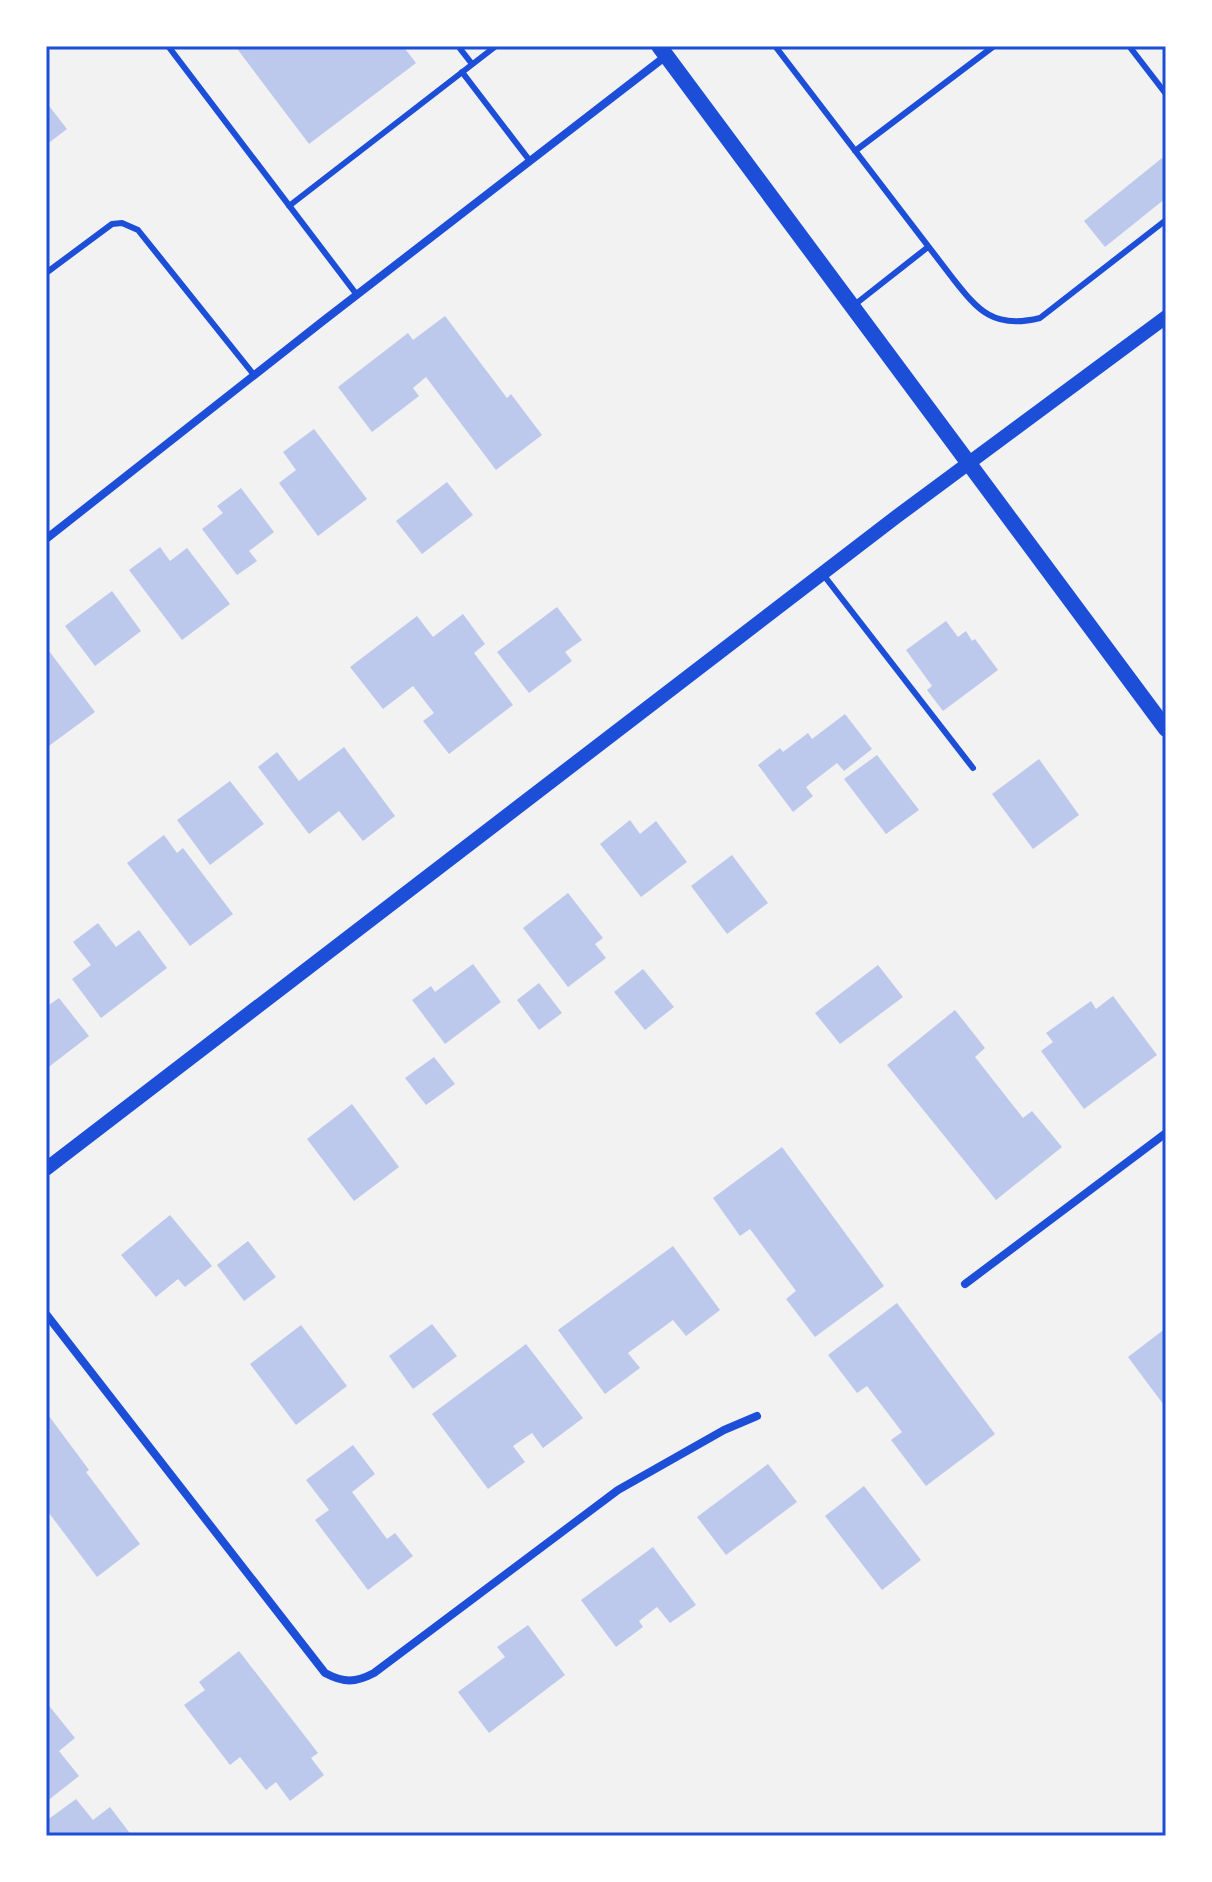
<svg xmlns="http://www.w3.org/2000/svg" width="1212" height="1882" font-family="Karla,sans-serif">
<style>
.building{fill:#bdc9ec}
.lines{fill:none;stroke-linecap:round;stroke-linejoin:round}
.service{stroke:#1d4ed8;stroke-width:6}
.minor{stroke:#1d4ed8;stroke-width:8}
.tertiary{stroke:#1d4ed8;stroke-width:14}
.secondary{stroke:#1d4ed8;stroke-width:16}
.neatline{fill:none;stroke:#1d4ed8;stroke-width:3}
</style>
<rect width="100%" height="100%" fill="#f2f2f2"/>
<path class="building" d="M235,46h168l13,17 -107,81z
M46,102l21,27 -21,16z
M1162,158l4,4v36l-61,49 -21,-26z
M445,316l62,82 4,-4 31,41 -46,35 -70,-93 -13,11 6,8 -47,36 -34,-45 70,-54 5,7z
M314,429l53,70 -49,37 -39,-53 17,-13 -13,-18z
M447,482l26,33 -51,39 -26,-33z
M241,488l33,44 -25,19 8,10 -20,14 -35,-46 21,-16 -6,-7z
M160,547l10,14 17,-13 43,56 -48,36 -53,-70z
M112,591l29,40 -46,35 -30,-40z
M557,607l25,33 -17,12 7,9 -43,32 -32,-41z
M463,614l22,30 -11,9 39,52 -64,49 -26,-33 11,-8 -21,-27 -30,23 -33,-42 67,-51 16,21z
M946,621l12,16 8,-6 6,10 3,-2 23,31 -55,41 -16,-21 5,-4 -26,-36z
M46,647l49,65 -49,36z
M845,714l27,35 -28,22 -7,-8 -31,24 7,9 -20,16 -35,-47 22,-17 3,4 25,-19 4,6z
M344,747l51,69 -32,25 -24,-30 -30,23 -51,-67 19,-15 22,29z
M877,755l42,55 -33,24 -42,-55z
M1039,759l40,56 -46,34 -41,-55z
M230,781l34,43 -54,41 -33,-45z
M630,820l10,14 16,-13 31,41 -46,35 -41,-53z
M164,835l13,18 6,-5 50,66 -43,32 -63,-83z
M732,855l36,48 -41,31 -36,-48z
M568,893l35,45 -8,6 11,14 -38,29 -45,-59z
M98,923l18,24 23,-17 28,38 -66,50 -29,-39 19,-14 -18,-23z
M473,964l28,38 -56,42 -33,-44 19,-14 4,6z
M878,965l25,32 -63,47 -25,-31z
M643,969l31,38 -29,23 -31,-38z
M539,983l23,30 -23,17 -22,-30z
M1113,996l44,59 -73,54 -43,-58 12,-9 -7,-9 45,-32 5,8z
M59,998l30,38 -43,33v-62z
M955,1010l30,38 -10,9 48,61 9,-7 30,36 -66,53 -109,-135z
M434,1057l21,27 -29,21 -21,-27z
M352,1104l47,63 -45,34 -47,-62z
M782,1147l102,139 -69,51 -29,-38 10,-8 -46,-62 -10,7 -27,-38z
M170,1215l42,51 -27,21 -7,-8 -22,18 -35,-42z
M248,1241l28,36 -32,24 -27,-36z
M673,1246l47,64 -34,26 -13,-16 -45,33 12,15 -35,26 -47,-64z
M897,1303l98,131 -69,52 -35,-46 11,-8 -35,-46 -10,7 -29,-38z
M432,1324l25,32 -44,33 -24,-33z
M301,1325l46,61 -51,39 -46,-61z
M1166,1328v80l-38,-51z
M526,1344l57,74 -40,30 -11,-15 -19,13 12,16 -37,27 -56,-75z
M46,1412l43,58 -3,2 54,72 -43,33 -51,-68z
M353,1445l22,29 -23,18 35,47 8,-6 18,23 -45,34 -53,-70 14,-10 -23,-30z
M768,1464l29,38 -71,53 -29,-38z
M864,1486l57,74 -39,30 -57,-74z
M653,1547l43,58 -26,18 -13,-16 -18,14 4,6 -27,20 -35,-47z
M528,1625l37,50 -76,58 -31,-41 47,-35 -8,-10z
M239,1651l79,102 -7,5 13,17 -34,26 -14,-19 -10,8 -26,-33 -10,8 -46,-60 21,-15 -6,-8z
M46,1702l29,36 -16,13 20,25 -33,26z
M76,1799l17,21 17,-13 22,29h-81l-5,-7v-8z"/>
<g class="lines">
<path class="service" d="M168,46l189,249
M458,46l14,18
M775,46l176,230c26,33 41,54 89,42l126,-98
M1129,46l37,48
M462,72l68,89
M855,151l139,-105
M289,206l207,-160
M46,273l66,-49 10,-1 16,7 116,145
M853,306l75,-59
M822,573l151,195"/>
<path class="minor" d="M46,539l277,-218 343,-265
M965,1284l201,-151
M46,1314l279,359c19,10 30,10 49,0l244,-183 106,-60 33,-14"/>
<path class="tertiary" d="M46,1169l850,-652 270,-200"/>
<path class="secondary" d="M659,46l507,683"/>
</g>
<rect width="1212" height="1882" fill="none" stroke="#ffffff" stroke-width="96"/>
<rect x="48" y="48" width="1116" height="1786" class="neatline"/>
</svg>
